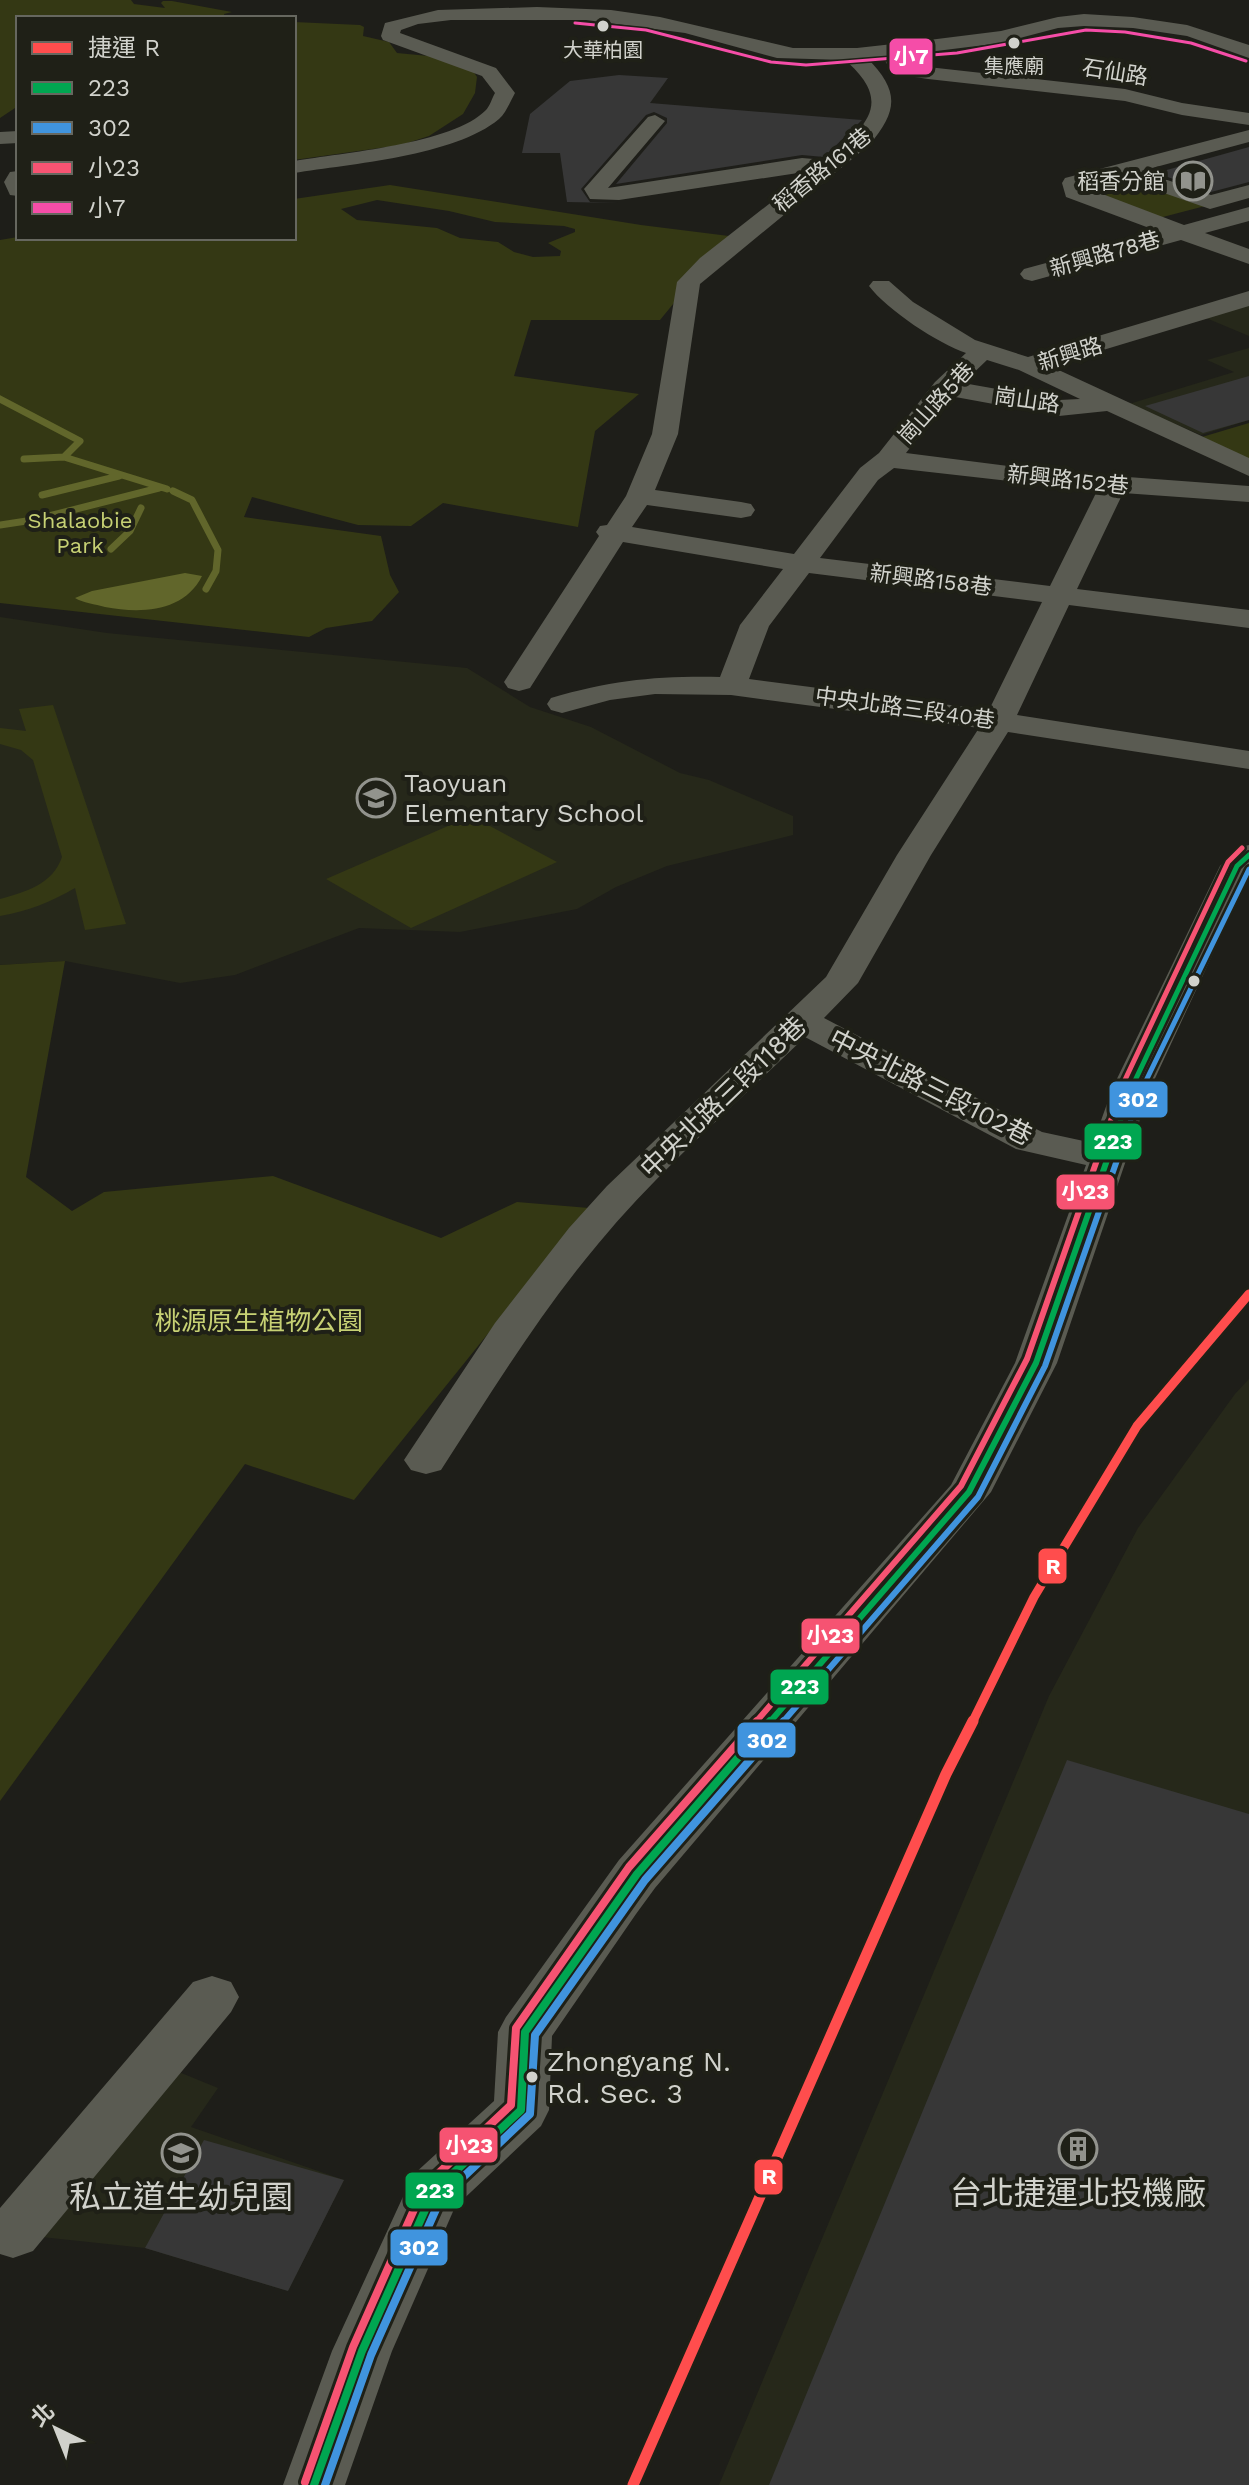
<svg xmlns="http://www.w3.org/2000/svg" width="1249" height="2485" font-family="'Work Sans','Noto Sans TC',sans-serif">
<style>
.built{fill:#26281a}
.green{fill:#343814;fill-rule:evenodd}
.water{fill:#61662b}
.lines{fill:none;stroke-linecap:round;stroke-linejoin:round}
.stream{stroke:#61662b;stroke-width:7}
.building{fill:#373737}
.minor{fill:#5a5b52;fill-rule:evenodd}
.bus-1-far2-casing{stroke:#1f2017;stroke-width:10}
.bus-1-far1-casing{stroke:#1f2017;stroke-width:12}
.bus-1-casing{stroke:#1f2017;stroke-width:14}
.bus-2-far2-casing{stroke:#1f2017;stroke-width:10}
.bus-2-far1-casing{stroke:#1f2017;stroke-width:12}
.bus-2-casing{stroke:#1f2017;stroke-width:14}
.bus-3-far2-casing{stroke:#1f2017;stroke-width:10}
.bus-3-far1-casing{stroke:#1f2017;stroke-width:12}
.bus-3-casing{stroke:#1f2017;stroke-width:14}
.bus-4-casing{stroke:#1f2017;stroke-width:6}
.bus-1-far2{stroke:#00a651;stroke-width:5}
.bus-1-far1{stroke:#00a651;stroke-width:6}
.bus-1{stroke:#00a651;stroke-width:8}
.bus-2-far2{stroke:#4094de;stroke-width:5}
.bus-2-far1{stroke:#4094de;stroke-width:6}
.bus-2{stroke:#4094de;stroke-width:8}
.bus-3-far2{stroke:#f65372;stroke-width:5}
.bus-3-far1{stroke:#f65372;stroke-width:6}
.bus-3{stroke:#f65372;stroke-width:8}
.bus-4{stroke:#f54da8;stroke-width:3}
.metro-1-far1-casing{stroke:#1f2017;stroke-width:15}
.metro-1-casing{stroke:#1f2017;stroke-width:17}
.metro-1-far1{stroke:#ff4d4d;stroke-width:9}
.metro-1{stroke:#ff4d4d;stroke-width:11}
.bus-dot{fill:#d1d2cc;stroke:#1f2017;stroke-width:3}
.labels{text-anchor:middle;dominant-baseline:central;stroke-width:8;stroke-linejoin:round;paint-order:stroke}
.far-bus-label{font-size:20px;fill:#d1d2cc;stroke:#1f2017}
.far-street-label{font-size:22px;fill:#d1d2cc;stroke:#1f2017}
.far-poi-label{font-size:22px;fill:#d1d2cc;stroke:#1f2017;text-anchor:end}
.far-park-label{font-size:22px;fill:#c7d174;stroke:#1f2017}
.poi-label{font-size:26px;fill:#d1d2cc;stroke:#1f2017;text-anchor:start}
.street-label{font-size:26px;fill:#d1d2cc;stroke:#1f2017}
.park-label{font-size:26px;fill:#c7d174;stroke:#1f2017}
.near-bus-label{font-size:28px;fill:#d1d2cc;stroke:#1f2017;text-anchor:start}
.near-poi-label{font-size:32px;fill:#d1d2cc;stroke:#1f2017}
.line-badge{stroke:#1f2017;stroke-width:3}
.badge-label{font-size:22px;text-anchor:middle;font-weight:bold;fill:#fff}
</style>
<rect width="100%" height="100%" fill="#1e1e19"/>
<path class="built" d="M1249,303v33l-43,-18z
M1249,348v72l-48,15 -72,-31 105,-32 -27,-12z
M0,617l107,16 360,35 63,39 61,20 89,46 29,7 84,36v19l-126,31 -51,21 -39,22 -117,23 -101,-4 -124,47 -55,8 -115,-22 -65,4z
M1249,1379v1106h-530l330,-789 89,-168 97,-134z
M174,2070l44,18 -27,39 153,53 -56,111 -143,-43 -113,-12z"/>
<path class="green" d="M0,0h131l3,4 31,4 -4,-5 2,-2h9l60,11 -8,2 1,4h-207v88l-18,12z
M294,22l66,3 4,2 -1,9 26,6 8,11 42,4 34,14 4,6 -2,16 -12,21 -34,22 -28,9 -107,15z
M1127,177l82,28 -50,13 -72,-29z
M390,185l251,40 88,11 -69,84h-129l-17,56 125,18 -44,37 -17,96 -135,-24 -32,23 -53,-1 -106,-28 -8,20 137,19 9,39 9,17 -27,29 -46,7 -17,9 -309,-34v-363l18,-3 276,1v-39zM377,200l72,11 46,11 69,4 11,3v3l-27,11 13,8 -1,5 -27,1 -19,-5 -16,-10 -38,-4 -23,-10 -80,-8 -16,-11z
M1249,423v36l-47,-22z
M53,705l73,219 -41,6 -10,-42c-24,14 -47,23 -75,28v-17c26,-7 53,-15 62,-42l-29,-97 -12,-10 -21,-6v-16l26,3 -7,-22z
M471,816l86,46 -146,66 -85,-49z
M65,961l-39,216 46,34 32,-19 169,-16 168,62 76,-36 72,6 -235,292 -109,-36 -245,337v-836z"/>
<path class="water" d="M185,573l17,3c-18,36 -61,38 -97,31 -10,-3 -22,-4 -30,-9l17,-7z"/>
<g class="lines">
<path class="stream" d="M0,399l80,42 -16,16 103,32
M24,459l40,-2
M173,491l19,9 26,50 -2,21 -10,18
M42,495l77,-19
M0,525l33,-5 126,-32
M111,549l19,-18 11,-23"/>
</g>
<path class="building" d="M619,75l49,3 -18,25 212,17 -38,37 -22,-2 -186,29 51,-61v-5l-13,-6 -8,3 -65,74 9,13 28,1 -51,-1 -7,-49h-38l8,-39 40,-33z
M1249,147v35l-38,10 -55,-19z
M1249,376v44l-46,13 -58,-27z
M1067,1760l182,54v671h-480z
M204,2140l140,40 -56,111 -143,-43z"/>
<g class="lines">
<path class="minor" d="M537,7l74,3 49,7 133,31h64l72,-8 72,-9 57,-14 26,-3 49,3 54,8 62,20v13l-62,-22 -54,-8 -49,-2 -26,2 -57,15 -97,12v5l24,7 197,22 57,14 67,10v12l-67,-10 -57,-14 -197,-22c-16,-3 -40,-3 -44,-22l-17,1c33,33 31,53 2,87l-169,139 -22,150 -23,56 86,12 10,2 4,6 -4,6 -10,2 -94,-13 -15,22 162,27 66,-86 19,-15 56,-71 31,-29c-27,-9 -79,-43 -97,-67l4,-5h16l24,21 62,38 53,17 221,-66v15l-199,60 199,92v18l-142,-65 -48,5 -109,-20 -44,57 141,18 202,15v16l-126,-9 -46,96 172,21v18l-180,-23 -52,110 232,36v18l-241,-37 -77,123 -73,128 -34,35 218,114 51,11 20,-56 107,-221 17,-18 12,-3v31l-98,211 -94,276 -66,129 -336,396 -19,26 -84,122 -3,74 -8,16 -86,81 -63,144 -47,134h-62l49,-134 81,-176 81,-74 4,-69 8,-15 113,-157 332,-375 64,-122 71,-198 -70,-16 -211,-112c-69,67 -145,132 -207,207 -59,70 -107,149 -157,226l-15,4 -15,-4 -7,-10 91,-137 74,-95 38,-42 219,-209 71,-122 82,-127 -248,-33 -76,-1 -45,6 -48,13 -11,-3 -4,-6 4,-6c62,-18 105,-22 169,-21l20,-52 43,-56 -160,-27 -93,146 -11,3 -11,-3 -4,-6 95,-146 -3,-4 4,-6 7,-1 19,-29 26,-62 25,-152 23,-24 111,-87 -192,29 -29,-1 -6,-10 64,-72 7,-2 10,6 -57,67 194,-30 23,2c41,-33 70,-57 20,-100l-68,-2 -92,-25 -99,-13h-135l-33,4 -17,6 -1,3 96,35 19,25c-5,9 -9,20 -16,26 -44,37 -149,45 -205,54v-12c47,-8 159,-17 192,-51 4,-4 6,-12 9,-17l-13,-17 -99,-36 -2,-4 4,-13 53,-13zM987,360l32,10 61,29 -21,1 -96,-17zM894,468l203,23 -47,95 -230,-28 58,-78zM809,573l233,29 -53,108 -240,-31 20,-53z
M1249,130v12l-108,29 70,24 38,-10v13l-39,11 -92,-32 -34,10 100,38 65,-18v14l-44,12 44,16v15l-68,-24 -149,41 -8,-2 -4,-5 4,-5 136,-37 -94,-35 -4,-14 3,-5z
M18,131v12l-18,1v-12z
M18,171v25l-8,-1 -6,-13 6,-10z
M212,1976l19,6 8,15 -8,15 -198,239 -20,7 -13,-4v-46l193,-226z"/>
<g class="bus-1-far2-casing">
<path id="bus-1-far2" d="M1119,1125l13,-38 105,-221 12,-11"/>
</g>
<g class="bus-1-far1-casing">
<path id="bus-1-far1" d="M769,1723l200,-231 67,-129 84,-240"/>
</g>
<g class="bus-1-casing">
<path id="bus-1" d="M314,2485l48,-134 71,-159 88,-82 4,-78 112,-158 133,-153"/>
</g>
<g class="bus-2-far2-casing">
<path id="bus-2-far2" d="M1129,1125l12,-34 108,-222"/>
</g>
<g class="bus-2-far1-casing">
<path id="bus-2-far1" d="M782,1723l196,-226 67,-131 85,-243"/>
</g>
<g class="bus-2-casing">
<path id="bus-2" d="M325,2485l46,-130 70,-157 89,-84 5,-79 110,-155 139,-159"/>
</g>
<g class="bus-3-far2-casing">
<path id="bus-3-far2" d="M1109,1125l14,-41 105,-222 14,-14"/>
</g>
<g class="bus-3-far1-casing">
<path id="bus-3-far1" d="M755,1723l206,-237 66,-127 83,-236"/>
</g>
<g class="bus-3-casing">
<path id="bus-3" d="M305,2482l48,-135 71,-160 87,-82 5,-77 113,-161 128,-146"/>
</g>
<g class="bus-4-casing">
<path id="bus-4" d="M575,23l71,7 125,32 35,3 151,-12 129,-23 39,2 66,11 55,18"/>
</g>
<use href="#bus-1-far2" class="bus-1-far2"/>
<use href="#bus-1-far1" class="bus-1-far1"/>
<use href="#bus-1" class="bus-1"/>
<use href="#bus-2-far2" class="bus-2-far2"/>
<use href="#bus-2-far1" class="bus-2-far1"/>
<use href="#bus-2" class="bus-2"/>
<use href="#bus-3-far2" class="bus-3-far2"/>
<use href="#bus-3-far1" class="bus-3-far1"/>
<use href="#bus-3" class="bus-3"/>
<use href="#bus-4" class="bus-4"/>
<g class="metro-1-far1-casing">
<path id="metro-1-far1" d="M972,1723l62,-126 103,-171 112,-132"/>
</g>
<g class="metro-1-casing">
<path id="metro-1" d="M633,2485l313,-711 27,-53"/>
</g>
<use href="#metro-1-far1" class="metro-1-far1"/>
<use href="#metro-1" class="metro-1"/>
</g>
<defs>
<g id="library-ring" transform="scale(2)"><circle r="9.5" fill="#1f2017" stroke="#92938d" stroke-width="1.5"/><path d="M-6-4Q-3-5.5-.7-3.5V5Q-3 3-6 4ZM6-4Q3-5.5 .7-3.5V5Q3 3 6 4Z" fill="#92938d"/></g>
<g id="school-ring" transform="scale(2)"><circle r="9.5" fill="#1f2017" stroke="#92938d" stroke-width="1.5"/><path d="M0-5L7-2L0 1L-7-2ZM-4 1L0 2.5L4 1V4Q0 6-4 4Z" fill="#92938d"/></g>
<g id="building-ring" transform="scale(2)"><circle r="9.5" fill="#1f2017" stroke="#92938d" stroke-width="1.5"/><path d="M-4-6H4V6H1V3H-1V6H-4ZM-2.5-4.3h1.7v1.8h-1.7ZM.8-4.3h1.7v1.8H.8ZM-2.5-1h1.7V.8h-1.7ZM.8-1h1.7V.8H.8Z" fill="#92938d"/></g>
</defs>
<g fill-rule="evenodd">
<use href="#library-ring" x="1193" y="181"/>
<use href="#school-ring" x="376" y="798"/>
<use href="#building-ring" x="1078" y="2149"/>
<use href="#school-ring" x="181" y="2153"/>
</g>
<g class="bus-dot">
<circle cx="603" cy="26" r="7"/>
<circle cx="1014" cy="43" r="7"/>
<circle cx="1194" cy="981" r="7"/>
<circle cx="532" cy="2077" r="7"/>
</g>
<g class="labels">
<g class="far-bus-label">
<text x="603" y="50">大華柏園</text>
<text x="1014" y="66">集應廟</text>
</g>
<g class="far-street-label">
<text transform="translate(1115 72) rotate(9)">石仙路</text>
<text transform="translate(822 170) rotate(-39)">稻香路161巷</text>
<text transform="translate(1105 254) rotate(-16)">新興路78巷</text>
<text transform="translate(1070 354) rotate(-17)">新興路</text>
<text transform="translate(1027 400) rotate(8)">崗山路</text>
<text transform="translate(936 403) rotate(-48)">崗山路5巷</text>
<text transform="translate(1068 480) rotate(6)">新興路152巷</text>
<text transform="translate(931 580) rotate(7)">新興路158巷</text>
<text transform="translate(905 708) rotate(8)">中央北路三段40巷</text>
</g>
<g class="far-poi-label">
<text x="1165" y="181">稻香分館</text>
</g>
<g class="far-park-label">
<text x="80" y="520">Shalaobie<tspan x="80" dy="25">Park</tspan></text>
</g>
<g class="poi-label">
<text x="404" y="783">Taoyuan<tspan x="404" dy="30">Elementary School</tspan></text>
</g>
<g class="street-label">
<text transform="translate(931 1087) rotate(27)">中央北路三段102巷</text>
<text transform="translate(723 1097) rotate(-44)">中央北路三段118巷</text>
</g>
<g class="park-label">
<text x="259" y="1321">桃源原生植物公園</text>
</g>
<g class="near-bus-label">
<text x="547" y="2061">Zhongyang N.<tspan x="547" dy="32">Rd. Sec. 3</tspan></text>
</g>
<g class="near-poi-label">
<text x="1078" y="2193">台北捷運北投機廠</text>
<text x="181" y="2197">私立道生幼兒園</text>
</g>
</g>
<g class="line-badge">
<rect x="888" y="37" width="46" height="39" rx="8" fill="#f54da8"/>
<rect x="1108" y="1080" width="61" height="39" rx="8" fill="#4094de"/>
<rect x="1083" y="1122" width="60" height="39" rx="8" fill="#00a651"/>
<rect x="1055" y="1173" width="61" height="38" rx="8" fill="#f65372"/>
<rect x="1037" y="1547" width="31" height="38" rx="8" fill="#ff4d4d"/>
<rect x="800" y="1617" width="61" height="38" rx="8" fill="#f65372"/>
<rect x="769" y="1668" width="61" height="38" rx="8" fill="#00a651"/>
<rect x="736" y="1721" width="61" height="38" rx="8" fill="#4094de"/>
<rect x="438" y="2126" width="61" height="38" rx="8" fill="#f65372"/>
<rect x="753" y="2158" width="31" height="38" rx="8" fill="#ff4d4d"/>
<rect x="404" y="2171" width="61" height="39" rx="8" fill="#00a651"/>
<rect x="389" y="2228" width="60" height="39" rx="8" fill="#4094de"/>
</g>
<g class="badge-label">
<text x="911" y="64">小7</text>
<text x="1138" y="1107">302</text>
<text x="1113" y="1149">223</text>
<text x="1085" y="1199">小23</text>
<text x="1053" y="1574">R</text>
<text x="830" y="1643">小23</text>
<text x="800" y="1694">223</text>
<text x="767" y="1748">302</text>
<text x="469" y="2153">小23</text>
<text x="769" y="2184">R</text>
<text x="435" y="2198">223</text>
<text x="419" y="2255">302</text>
</g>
<rect x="16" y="16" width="280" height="224" fill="#1f2017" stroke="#66675f" stroke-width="2"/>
<rect x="32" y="42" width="40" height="12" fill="#ff4d4d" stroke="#66675f" stroke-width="2"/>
<text x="88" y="56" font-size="24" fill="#d1d2cc">捷運 R</text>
<rect x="32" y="82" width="40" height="12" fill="#00a651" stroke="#66675f" stroke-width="2"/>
<text x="88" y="96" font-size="24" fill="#d1d2cc">223</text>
<rect x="32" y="122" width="40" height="12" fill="#4094de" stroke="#66675f" stroke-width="2"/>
<text x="88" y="136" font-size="24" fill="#d1d2cc">302</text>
<rect x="32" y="162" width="40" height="12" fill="#f65372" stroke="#66675f" stroke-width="2"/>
<text x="88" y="176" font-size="24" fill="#d1d2cc">小23</text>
<rect x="32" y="202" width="40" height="12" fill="#f54da8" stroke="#66675f" stroke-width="2"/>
<text x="88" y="216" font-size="24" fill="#d1d2cc">小7</text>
<g transform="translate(56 2429) rotate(317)" stroke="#1f2017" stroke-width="6" paint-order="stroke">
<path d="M0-6L14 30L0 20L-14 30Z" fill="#d1d2cc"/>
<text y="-12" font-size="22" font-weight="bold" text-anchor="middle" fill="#d1d2cc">北</text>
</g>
</svg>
